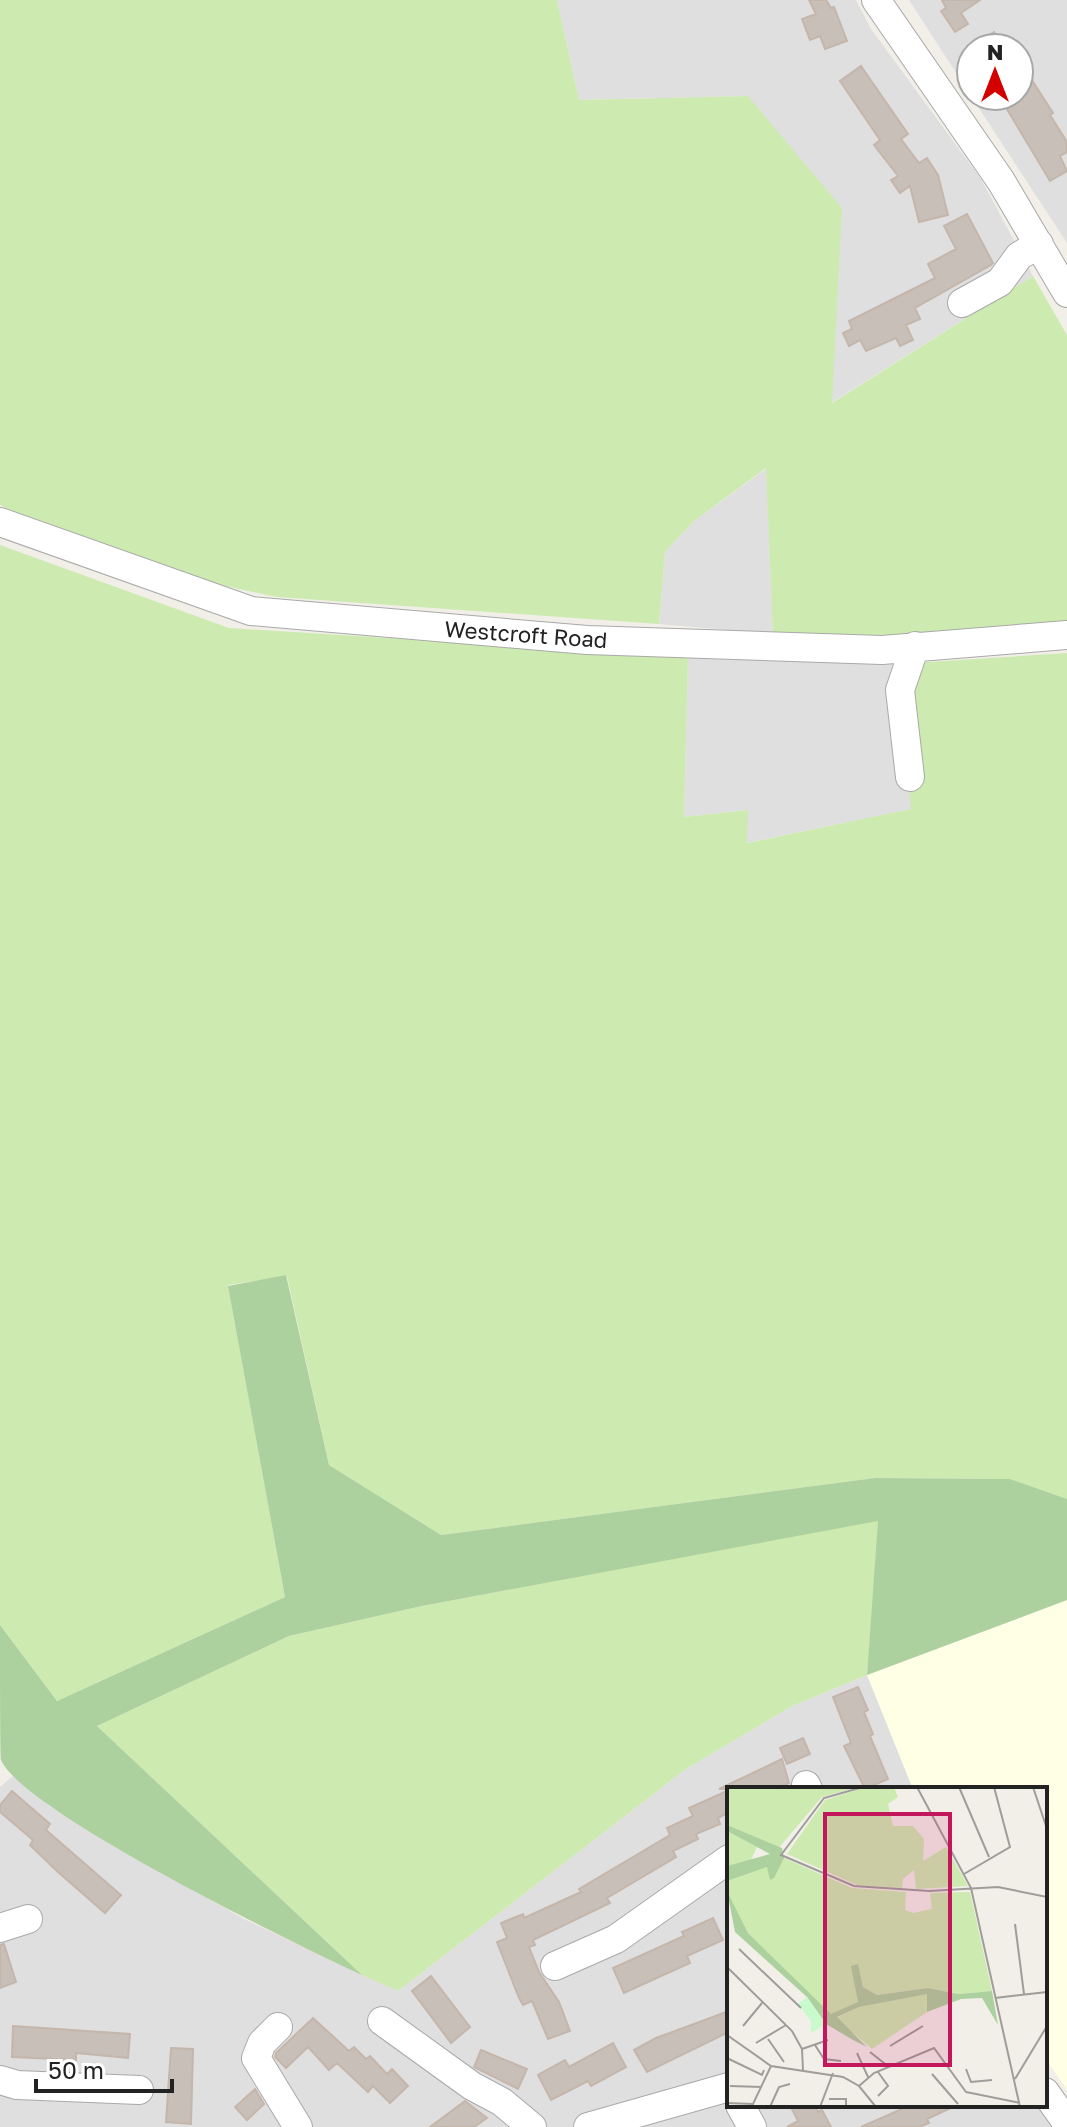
<svg xmlns="http://www.w3.org/2000/svg" width="1067" height="2127" font-family="'Golos Text',sans-serif">
<style>
.residential{fill:#e0dfdf}
.education{fill:#ffffe5}
.grass{fill:#cdebb0}
.forest{fill:#add19e}
.building{fill:#c7bfb8;stroke:#c4b6ab;stroke-width:2}
.lines{fill:none;stroke-linecap:round;stroke-linejoin:round}
.minor-casing{stroke:#a9a9a9;stroke-width:30}
.minor{stroke:#fff;stroke-width:28}
.labels{text-anchor:middle;dominant-baseline:central;stroke-width:6;stroke-linejoin:round;paint-order:stroke}
.street-label{font-size:22px;fill:#222;stroke:#fff}
.inset-road{fill:none;stroke:#9f9d99;stroke-width:2}
.view{fill:#c2185b;fill-opacity:0.15;stroke:#c2185b;stroke-width:4}
.inset-edge{fill:none;stroke:#222;stroke-width:4}
</style>
<rect width="100%" height="100%" fill="#f2efe9"/>
<path class="residential" d="M557,0h299l15,29 110,150 52,97 -202,127 -83,-307 -169,4z
M909,0h158v243l-96,-147h48v-48h-48v48z
M767,468l6,166 -114,-10 6,-72 29,-31z
M688,657l209,7 15,145 -166,34 1,-33 -63,7z
M867,1675l46,114h-184v316h316l15,22h-1060v-340l13,-11 38,31 193,112 154,72 288,-222 106,-63z"/>
<path class="education" d="M1067,1600v490l-22,-32v-269h-132l-46,-114z"/>
<path class="grass" d="M0,0h557l22,100 169,-4 94,112 -10,195 201,-127 34,59v286l-162,14 -132,-1 -7,-166 -72,53 -29,31 -6,72 -382,-27c-92,-18 -193,-50 -277,-92z
M0,545l229,83 459,29 -4,160 64,-7 -1,33 164,-34 -14,-145 170,-11v846l-57,-20 -135,-1 -434,57 -112,-70 -42,-189 -59,9 57,312 -228,104 -57,-76z
M879,1520l-12,155 -75,31 -106,63 -288,222 -36,-16 -265,-249 192,-90 133,-30z"/>
<path class="forest" d="M286,1275l43,190 112,70 434,-57 135,1 57,20v101l-200,75 11,-154 -456,85 -133,30 -192,90 265,249c-64,-30 -337,-162 -361,-215 -1,-13 -1,-113 -1,-135l57,76 228,-104 -57,-311z"/>
<path class="building" d="M809,0h17l5,8 3,-1 13,34 -22,8 -5,-13 -10,4 -8,-21 14,-5z
M942,0h38l-19,13 7,11 -13,8 -14,-21 5,-3z
M994,32l10,16h-36z
M1019,60l34,53 -3,2 17,27v10l-7,4 7,15 -17,10 -51,-85h20z
M861,66l47,68 -7,5 18,24 8,-5 11,17 10,40 -29,7 -9,-36 -10,7 -9,-13 7,-4 -24,-31 6,-5 -40,-59z
M967,214l26,49 -2,2 -76,43 5,11 -14,6 7,15 -13,6 -4,-8 -30,13 -6,-11 -11,6 -6,-13 9,-4 -3,-8 86,-43 -7,-14 28,-15 -12,-23z
M858,1687l10,23 -4,2 9,22 -3,2 18,43 -23,10 -21,-43 7,-3 -18,-46z
M803,1738l7,16 -23,10 -7,-16z
M782,1759l7,24 -14,6h-56z
M729,1790v22l-11,6 2,6 -24,10 2,5 -25,12 3,6 -69,41 3,5 -77,37 2,5 -6,2 10,25 20,30 11,29 -22,8 -16,-38 -9,4 -4,-7 -22,-56 10,-4 -6,-15 22,-9 1,4 57,-26 -2,-3 91,-54 -3,-7 26,-12 -4,-8z
M12,1791l38,33 -4,6 75,65 -16,18 -47,-41 -28,-27 3,-5 -33,-28v-7z
M713,1918l10,22 -36,16 3,7 -66,30 -11,-25 71,-32 -2,-4z
M4,1944l12,38 -16,6v-43z
M431,1976l39,51 -19,16 -39,-52z
M729,2011v21l-82,40 -13,-22 22,-12z
M313,2018l36,33 5,-4 12,12 4,-3 17,18 5,-5 16,17 -18,17 -17,-17 -5,6 -31,-29 -8,7 -21,-23 -22,21 -11,-11 1,-4z
M13,2026l117,8 -2,24 -52,-5v7l-64,-3z
M613,2043l13,24 -35,19 -3,-5 -37,19 -13,-25 27,-15 4,7z
M171,2048l22,1 -2,75 -25,-2z
M481,2050l46,19 -9,20 -44,-22z
M255,2089l9,15 -17,16 -12,-13z
M465,2101l22,17 -13,9h-44z
M790,2105h25l3,7 4,-2 9,17h-44l11,-6z
M901,2105h56l-30,14 2,4 -10,4h-58l41,-18z"/>
<g class="lines">
<g class="minor-casing">
<path id="minor" d="M876,0l125,181 66,112
M962,303l38,-21 19,-26 20,-12
M0,522l251,89 336,29 295,10 185,-15
M910,777l-10,-87 15,-44
M806,1785l2,4
M0,1928l28,-9
M555,1966l61,-27 113,-80
M382,2021l90,65 30,16 30,25
M278,2027l-16,16 -6,15 42,69
M0,2080l17,5 122,5
M1045,2092l22,31
M740,2105l12,22
M588,2127l141,-40"/>
</g>
<use href="#minor" class="minor"/>
</g>
<g class="labels">
<g class="street-label">
<text transform="translate(526 634) rotate(4)">Westcroft Road</text>
</g>
</g>
<g transform="translate(727 1787)">
<rect width="320" height="320" fill="#f2efe9"/>
<path d="M0,0h132l-37,10 -45,53 -50,-25zM139,0h28l4,10 -10,7 5,22h20l11,13 -1,22 23,-14 22,39 -52,3 -2,-19 -11,9 -1,9 -45,-3 -70,-31 38,-54zM0,44l30,16 -6,13 -24,6zM57,71l68,30 54,4 -1,18 8,3 19,-4 -2,-16 40,-1 22,99 -34,3 -30,-6 -51,7 -14,-8 -5,-22 -6,1 6,36 -27,13 -83,-82 -21,-41 3,-14zM201,206l-1,19 -55,37 -36,-31 23,-11z" fill="#cdebb0"/>
<path d="M0,38l55,23 2,10 -10,20 -4,2 -3,-13 -40,14v-15l43,-12 -43,-23zM0,104l21,42 83,81 27,-12 -7,-36 7,-2 5,23 14,8 51,-7 30,6 34,-3 6,34 -16,-27 -21,1 -34,13v-18l-68,13 -22,10 30,30 -14,-7 -27,-16 -19,-27 -72,-65z" fill="#add19e"/>
<path d="M80,210l19,27 -15,9v-12l-13,-17z" fill="#c8facc"/>
<path class="inset-road" d="M136,0l-39,11 -43,57 73,31 75,5 69,-4 49,10M190,0l54,101 49,219M232,0l30,70M306,0l14,42M237,87l46,-27 -16,-60M288,137l9,70M12,162l62,59M0,180l65,64 10,18 1,21M268,211l52,-6M16,239l19,-23M0,248l44,31 72,11 16,9 17,21M41,252l16,23M29,256l30,-18M88,258l9,14 17,2M163,259l33,-20M75,262l26,-9M143,265l19,15M130,266l11,24M2,272l33,16 2,-5M239,282l5,13 21,-2M205,287l26,30M288,292l32,-53M3,299l32,1M132,299l15,-13 60,-25 32,44M239,305l54,11M151,309l10,-10 -10,-14M102,312h17v8M0,316l26,1 18,-38M43,320l9,-20 11,-3M93,320l13,-34"/>
<path class="view" d="M98,27h125v251h-125z"/>
<rect width="320" height="320" class="inset-edge"/>
</g>
<g transform="translate(995 72)"><circle r="38" fill="#ffffff" stroke="#a7a7a7" stroke-width="2"/>
<path d="M0-6L14 30L0 20L-14 30Z" fill="#d40000"/>
<text y="-12" font-size="22" font-weight="bold" text-anchor="middle" fill="#222222">N</text>
</g>
<path d="M36 2079v12h136v-12" fill="none" stroke="#222222" stroke-width="4"/>
<text x="48" y="2079" font-size="24" fill="#222222" stroke="#ffffff" stroke-width="6" paint-order="stroke">50 m</text>
</svg>
